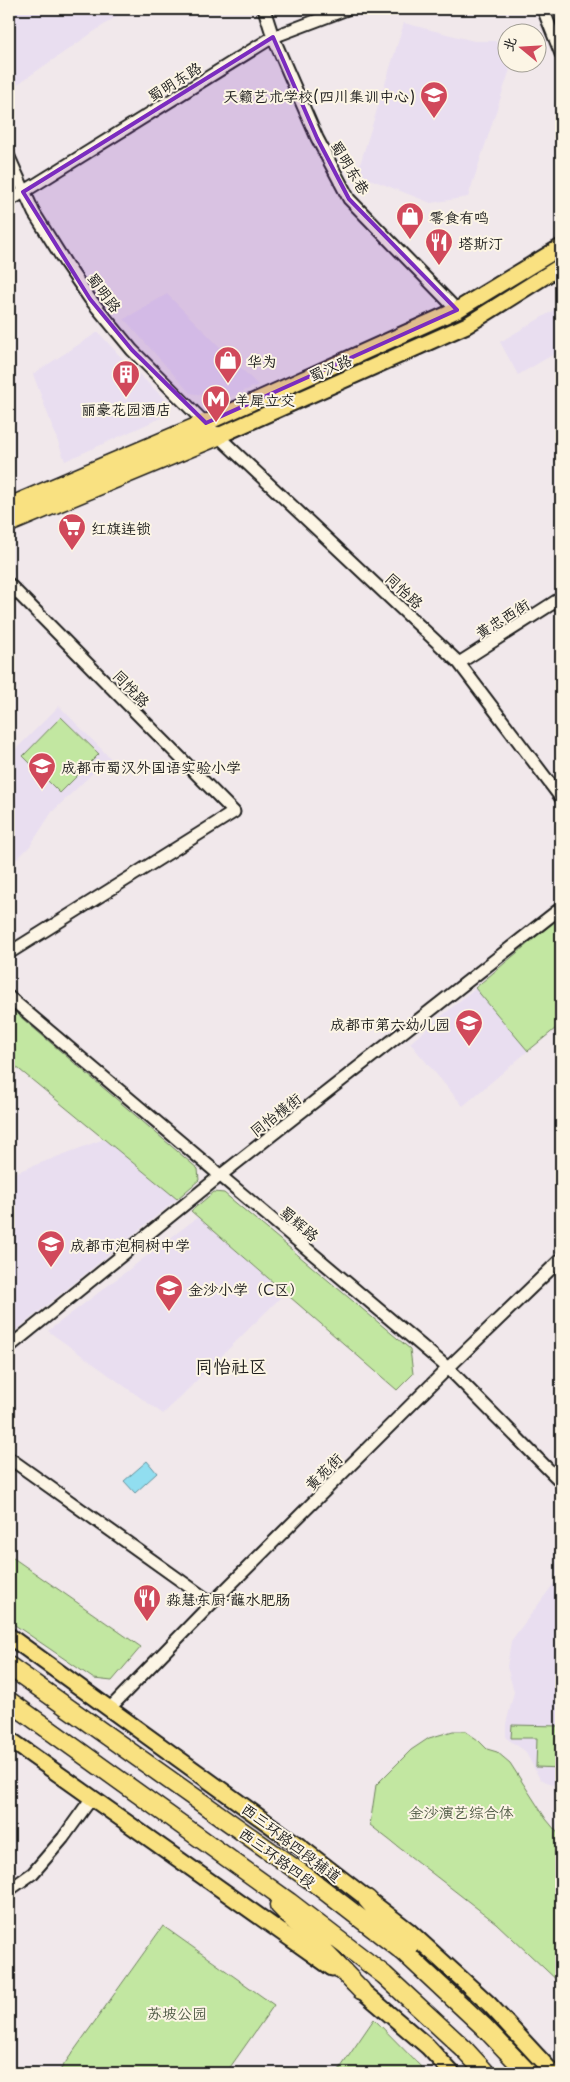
<svg xmlns="http://www.w3.org/2000/svg" width="570" height="2082" font-family="'Playpen Sans','LXGW WenKai TC',sans-serif">
<style>
.built{fill:#e9def0}
.green{fill:#c2e7a1;stroke:#6f825e}
.water{fill:#91def0;stroke:#62909b}
.lines{fill:none;stroke-linecap:round;stroke-linejoin:round}
.minor-casing{stroke:#1c1c1c;stroke-width:15}
.major-casing{stroke:#1c1c1c;stroke-width:19}
.highway-casing{stroke:#1c1c1c;stroke-width:21}
.minor{stroke:#fcf5e5;stroke-width:11}
.major{stroke:#f9e181;stroke-width:15}
.highway{stroke:#f9e181;stroke-width:18}
.marked{fill:#7b2cbf;fill-opacity:0.2;stroke:#7b2cbf;stroke-width:4;stroke-linejoin:round}
.labels{text-anchor:middle;dominant-baseline:central;stroke-width:4;stroke-linejoin:round;paint-order:stroke}
.street-label{font-size:15px;fill:#1c1c1c;stroke:#fcf5e5}
.poi-label{font-size:15px;fill:#1c1c1c;stroke:#fcf5e5;text-anchor:start}
.park-label{font-size:15px;fill:#4e5944;stroke:#fcf5e5}
.quarter-label{font-size:18px;fill:#1c1c1c;stroke:#fcf5e5}
</style>
<rect width="100%" height="100%" fill="#f1e8eb"/>
<filter id="ink" filterUnits="userSpaceOnUse"><feTurbulence type="fractalNoise" baseFrequency=".02" numOctaves="2"/><feDisplacementMap in="SourceGraphic" scale="10" xChannelSelector="R" yChannelSelector="G"/><feConvolveMatrix kernelMatrix="1 2 1 2 8 2 1 2 1" color-interpolation-filters="sRGB"/></filter>
<g filter="url(#ink)">
<path class="built" d="M9,9h118l-118,81z
M404,23l70,18h21l12,16 1,5 4,1 -44,134 -37,6 -74,-29z
M167,294l91,91 -33,14 -35,-6 -66,-74z
M561,306v44l-43,25 -18,-33z
M98,332l22,24 50,48 -7,13 -98,44 -32,-87z
M59,706l53,54 -14,8 -46,44 -22,34 -13,13 -8,4v-107z
M475,988l53,63 -65,55 -53,-63z
M104,1139l73,60 -168,137v-161z
M198,1217l87,76 -122,121 -115,-83z
M561,1574v211h-8l-13,-6 -15,-28 -19,-13v-14l8,-32 -7,-25 4,-26z"/>
<path class="green" d="M61,717l38,37 -39,39 -37,-37z
M561,916v108l-33,27 -53,-63z
M9,1007l189,162 1,11 -22,19 -168,-138z
M214,1192l10,1 186,156 3,25 -16,16 -206,-179z
M9,1555l132,92 -29,34 -18,-2 -85,-58z
M512,1725l49,1v42l-25,-1 1,-29h-26z
M453,1731h12l13,9 9,9 10,3 13,11 36,56 15,18v147l-65,-61 -126,-98 6,-40 35,-35 18,-12z
M163,1926l111,79 -48,68h-168z
M374,2019l53,54h-90z"/>
<path class="water" d="M147,1461l10,12 -22,20 -11,-12z"/>
<g class="lines">
<g class="minor-casing">
<path id="minor" d="M264,9l9,28 44,101 32,61 108,111
M543,9l18,45
M9,157l25,56 32,51 24,35 42,51 86,86 241,227 102,135
M9,201l264,-164 74,-28
M9,584l225,228 -225,141
M459,663l102,-65
M9,997l439,371 113,114
M9,1347l212,-172 340,-267
M9,1458l203,145
M110,1708l102,-105 236,-235 113,-109
M9,1890l24,-17 30,-35 28,-39"/>
</g>
<g class="major-casing">
<path id="major" d="M206,423l251,-113 104,-63
M218,436l249,-111 94,-59
M9,1636l290,210 110,85 80,73 64,69
M9,1739l323,229
M353,1983l75,64 24,26"/>
</g>
<g class="highway-casing">
<path id="highway" d="M9,507l197,-84
M9,523l209,-87
M9,1666l303,215 93,72 78,73 45,47
M9,1701l280,201 95,73 80,74 22,24
M367,1899l42,48
M279,1905l82,85"/>
</g>
<use href="#minor" class="minor"/>
<use href="#major" class="major"/>
<use href="#highway" class="highway"/>
</g>
</g>
<path class="marked" d="M273,37l44,101 32,61 108,111 -251,113 -74,-73 -42,-51 -67,-107z"/>
<defs>
<g id="school-pin" transform="scale(1.4375)"><path d="M0 17L-7.5 6A9.5 9.5 0 1 1 7.5 6Z" fill="#d1495b" stroke="#fcf5e5"/><path d="M0-5L7-2L0 1L-7-2ZM-4 1L0 2.5L4 1V4Q0 6-4 4Z" fill="#fff"/></g>
<g id="shop-pin" transform="scale(1.4375)"><path d="M0 17L-7.5 6A9.5 9.5 0 1 1 7.5 6Z" fill="#d1495b" stroke="#fcf5e5"/><path d="M-5-2.5h2.3a2.7 3.5 0 0 1 5.4 0H5L5.5 6h-11ZM-1.5-2.5h3a1.5 2.3 0 0 0-3 0Z" fill="#fff"/></g>
<g id="restaurant-pin" transform="scale(1.4375)"><path d="M0 17L-7.5 6A9.5 9.5 0 1 1 7.5 6Z" fill="#d1495b" stroke="#fcf5e5"/><path d="M-5-6h1v4h1v-4h1v4h1v-4h1v5L-1.5 .5V6h-2V.5L-5-1ZM5-6V6H3V1.5H1.5Q1.5-4 5-6Z" fill="#fff"/></g>
<g id="building-pin" transform="scale(1.4375)"><path d="M0 17L-7.5 6A9.5 9.5 0 1 1 7.5 6Z" fill="#d1495b" stroke="#fcf5e5"/><path d="M-4-6H4V6H1V3H-1V6H-4ZM-2.5-4.3h1.7v1.8h-1.7ZM.8-4.3h1.7v1.8H.8ZM-2.5-1h1.7V.8h-1.7ZM.8-1h1.7V.8H.8Z" fill="#fff"/></g>
<g id="metro-pin" transform="scale(1.4375)"><path d="M0 17L-7.5 6A9.5 9.5 0 1 1 7.5 6Z" fill="#d1495b" stroke="#fcf5e5"/><path d="M-5.5 5V-5H-3L0 0L3-5H5.5V5H3V-.5L0 4L-3-.5V5Z" fill="#fff"/></g>
<g id="supermarket-pin" transform="scale(1.4375)"><path d="M0 17L-7.5 6A9.5 9.5 0 1 1 7.5 6Z" fill="#d1495b" stroke="#fcf5e5"/><path d="M-6-5.5h2.5l.6 2H6L4.5 2H-2.5L-4.4-4H-6ZM-1.5 3.2a1.3 1.3 0 1 0 .1 0ZM3 3.2a1.3 1.3 0 1 0 .1 0Z" fill="#fff"/></g>
</defs>
<g fill-rule="evenodd">
<use href="#school-pin" x="434" y="95"/>
<use href="#shop-pin" x="410" y="216"/>
<use href="#restaurant-pin" x="439" y="242"/>
<use href="#shop-pin" x="228" y="360"/>
<use href="#building-pin" x="126" y="374"/>
<use href="#metro-pin" x="216" y="399"/>
<use href="#supermarket-pin" x="72" y="527"/>
<use href="#school-pin" x="42" y="766"/>
<use href="#school-pin" x="469" y="1023"/>
<use href="#school-pin" x="51" y="1244"/>
<use href="#school-pin" x="169" y="1288"/>
<use href="#restaurant-pin" x="147" y="1598"/>
</g>
<g class="labels">
<g class="street-label">
<text transform="translate(174 81) rotate(-32)">蜀明东路</text>
<text transform="translate(351 167) rotate(59)">蜀明东巷</text>
<text transform="translate(105 292) rotate(53)">蜀明路</text>
<text transform="translate(330 367) rotate(-24)">蜀汉路</text>
<text transform="translate(405 590) rotate(43)">同怡路</text>
<text transform="translate(502 618) rotate(-32)">黄忠西街</text>
<text transform="translate(132 688) rotate(46)">同悦路</text>
<text transform="translate(275 1114) rotate(-38)">同怡横街</text>
<text transform="translate(300 1223) rotate(41)">蜀辉路</text>
<text transform="translate(323 1471) rotate(-45)">黄苑街</text>
<text transform="translate(292 1842) rotate(37)">西三环路四段辅道</text>
<text transform="translate(278 1857) rotate(36)">西三环路四段</text>
</g>
<g class="poi-label">
<text x="415" y="95" text-anchor="end">天籁艺术学校(四川集训中心)</text>
<text x="429" y="216">零食有鸣</text>
<text x="458" y="242">塔斯汀</text>
<text x="247" y="360">华为</text>
<text x="235" y="399">羊犀立交</text>
<text x="126" y="408" text-anchor="middle">丽豪花园酒店</text>
<text x="91" y="527">红旗连锁</text>
<text x="61" y="766">成都市蜀汉外国语实验小学</text>
<text x="450" y="1023" text-anchor="end">成都市第六幼儿园</text>
<text x="70" y="1244">成都市泡桐树中学</text>
<text x="188" y="1288">金沙小学（C区）</text>
<text x="166" y="1598">淼慧东厨·蘸水肥肠</text>
</g>
<g class="park-label">
<text x="461" y="1811">金沙演艺综合体</text>
<text x="177" y="2012">苏坡公园</text>
</g>
<g class="quarter-label">
<text x="231" y="1365">同怡社区</text>
</g>
</g>
<rect width="570" height="2082" fill="none" stroke="#fcf5e5" stroke-width="30"/>
<rect x="15" y="15" width="540" height="2052" fill="none" stroke="#1c1c1c" stroke-width="2" filter="url(#ink)"/>
<g transform="translate(522 48) rotate(288)"><circle r="24" fill="#fcf5e5" stroke="#a29e95"/>
<path d="M0-4L9 19L0 12L-9 19Z" fill="#d1495b"/>
<text y="-8" font-size="14" font-weight="bold" text-anchor="middle" fill="#1c1c1c">北</text>
</g>
</svg>
